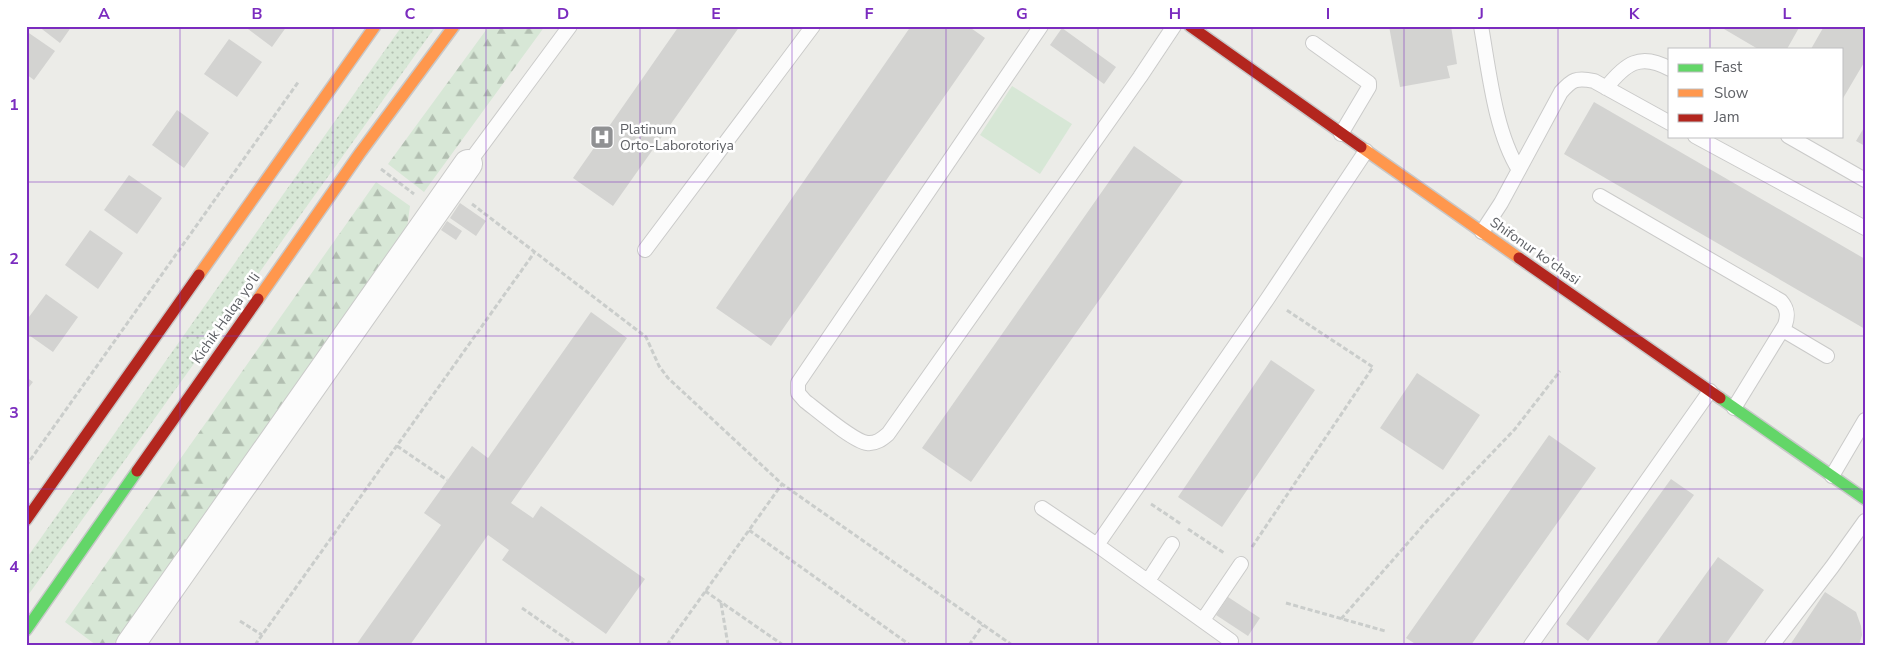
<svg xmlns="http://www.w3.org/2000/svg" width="1891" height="671" font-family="'Nunito Sans',sans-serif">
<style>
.grass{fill:url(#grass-dots)}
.forest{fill:url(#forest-firs)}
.pitch{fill:#d7e7d6}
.building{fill:#d3d3d1}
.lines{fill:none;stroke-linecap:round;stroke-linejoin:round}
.lane-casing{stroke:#cacac9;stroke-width:16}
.street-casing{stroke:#cacac9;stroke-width:30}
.fast-casing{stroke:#c8c8c9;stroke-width:14}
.slow-casing{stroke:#c8c8c9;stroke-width:14}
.jam-casing{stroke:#c8c8c9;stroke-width:14}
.path{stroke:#cacdcb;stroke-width:3;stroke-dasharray:5 2.5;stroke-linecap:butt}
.lane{stroke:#fcfcfc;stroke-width:14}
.street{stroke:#fcfcfc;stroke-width:28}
.fast{stroke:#63d668;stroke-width:11}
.slow{stroke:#ff974d;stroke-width:11}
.jam{stroke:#b3261e;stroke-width:11}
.grid{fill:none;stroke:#7b2cbf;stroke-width:1;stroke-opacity:0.55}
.labels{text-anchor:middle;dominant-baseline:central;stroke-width:5;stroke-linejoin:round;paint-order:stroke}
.poi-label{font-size:14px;fill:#5e6065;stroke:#fff;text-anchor:start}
.street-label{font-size:14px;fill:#5e6065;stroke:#fff}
.neatline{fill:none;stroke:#7b2cbf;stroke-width:2}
.grid-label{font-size:16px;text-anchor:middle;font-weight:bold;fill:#7b2cbf}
</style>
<defs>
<pattern id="grass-dots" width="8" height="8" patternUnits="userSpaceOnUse" patternTransform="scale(1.25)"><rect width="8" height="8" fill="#d7e7d6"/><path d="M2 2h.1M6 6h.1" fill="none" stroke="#b2bfb1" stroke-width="1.8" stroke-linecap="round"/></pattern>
<pattern id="forest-firs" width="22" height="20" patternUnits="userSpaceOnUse" patternTransform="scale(1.25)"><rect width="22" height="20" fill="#d7e7d6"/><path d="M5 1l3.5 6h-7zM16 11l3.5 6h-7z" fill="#b2bfb1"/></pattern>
</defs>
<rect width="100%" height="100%" fill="#ecece8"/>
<path class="grass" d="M402,26h34l-410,572v-39z"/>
<path class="forest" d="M489,26h56l-121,166 -36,-28z
M376,182l34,24 -3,22 -294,417h-17l-31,-23z"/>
<path class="pitch" d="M1012,86l60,38 -32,50 -60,-39z"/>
<path class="building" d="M38,26h34l-12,17z
M244,26h43l-15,21z
M679,26h61l-127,180 -40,-28z
M911,26h57l17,12 -214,308 -55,-38z
M1389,26h62l6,38 -10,2 3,12 -50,9z
M1725,26h75l-13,23h-29l-34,-20z
M1820,26h45v35l-23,39v-51h-31l12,-21z
M1062,28l54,39 -12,17 -54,-39z
M26,31l29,20 -21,29 -8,-6z
M229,39l33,23 -25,35 -33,-23z
M1594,102l271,157v70l-301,-175z
M177,110l32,23 -25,35 -32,-23z
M1865,126v20l-9,-5z
M1134,146l49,35 -212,301 -49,-34z
M129,175l33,23 -25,36 -33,-24z
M460,203l26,18 -10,15 -26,-18z
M447,221l15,10 -6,9 -15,-10z
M90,230l33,23 -25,36 -33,-24z
M46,294l32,23 -25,35 -27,-19v-12z
M591,312l36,26 -116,165 22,15 8,-12 104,73 -39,55 -104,-74 7,-10 -21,-15 -78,110h-54l85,-120 -17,-12 48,-67 16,12z
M1271,360l44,30 -93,137 -44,-30z
M1417,373l63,42 -37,55 -63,-42z
M26,377l7,5 -7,9z
M1549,435l47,33 -125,177h-54l-11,-7z
M1671,479l23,16 -106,146 -22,-17z
M1718,557l46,33 -39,55h-70z
M1825,592l31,20 5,14 1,9 -3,10h-69z
M1228,597l32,21 -12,18 -32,-21z"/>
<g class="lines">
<g class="lane-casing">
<path id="lane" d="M1041,26l-243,357v10l7,8c12,9 48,40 62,42 9,1 15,-4 21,-9l252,-357 34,-51
M1481,26c8,45 14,106 38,144
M1313,43l56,40v4l-28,47
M1606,88c19,-24 34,-36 64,-19
M1695,136l170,92
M1788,136l77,44
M468,164l102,-138
M1600,196l181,105c7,8 7,15 4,24l-51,83
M1482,232l19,-29 60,-111c11,-12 15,-15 33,-11l76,42
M645,250l168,-224
M1783,330l44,26
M1832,476l33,-56
M1042,508l55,37 134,96
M1097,545l171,-247 98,-147
M1148,581l24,-37
M1203,620l38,-56
M1531,645l179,-254
M1772,645l60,-78 33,-46"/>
</g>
<g class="street-casing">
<path id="street" d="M130,645l338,-481"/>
</g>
<g class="fast-casing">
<path id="fast" d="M1720,398l145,101
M26,630l111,-159"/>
</g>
<g class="slow-casing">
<path id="slow" d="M1361,147l158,111
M199,275l176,-249
M258,299l102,-146 94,-127"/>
</g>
<g class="jam-casing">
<path id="jam" d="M1190,26l171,121
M1519,258l201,140
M137,471l121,-172
M26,520l173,-245"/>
</g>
<path class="path" d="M381,169l33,25
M472,204l174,133 13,29 9,12 114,106 230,161
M397,446l50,34
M26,466l273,-385
M1151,504l30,20
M1188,529l36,24
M749,530l161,115
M1252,547l121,-180 -88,-58
M705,591l78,54
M721,603l7,42
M1286,603l99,28
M522,608l53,37
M1341,619l87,-99 87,-91 45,-58
M240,621l22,14
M255,645l279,-392
M667,645l115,-161
M969,645l14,-20"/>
<use href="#lane" class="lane"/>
<use href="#street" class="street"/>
<use href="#fast" class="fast"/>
<use href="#slow" class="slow"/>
<use href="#jam" class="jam"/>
</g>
<path class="grid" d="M180,26v619M333,26v619M486,26v619M640,26v619M792,26v619M946,26v619M1098,26v619M1252,26v619M1404,26v619M1558,26v619M1710,26v23M1710,136v509M26,182h1839M26,336h1839M26,489h1839"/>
<defs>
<g id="hospital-square" transform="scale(1.25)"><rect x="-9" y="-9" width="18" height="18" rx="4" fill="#909193" stroke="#fff"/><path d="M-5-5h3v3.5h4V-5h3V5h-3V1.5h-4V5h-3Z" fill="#fff"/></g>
</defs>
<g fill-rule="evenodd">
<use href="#hospital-square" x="602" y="137"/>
</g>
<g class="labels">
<g class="poi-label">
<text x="620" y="129">Platinum<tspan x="620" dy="16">Orto-Laborotoriya</tspan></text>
</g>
<g class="street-label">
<text transform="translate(1535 251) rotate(35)">Shifonur ko'chasi</text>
<text transform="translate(226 318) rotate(-55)">Kichik Halqa yo'li</text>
</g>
</g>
<rect width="1891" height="671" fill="none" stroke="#ffffff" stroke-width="55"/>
<rect x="1668" y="48" width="175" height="90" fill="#ffffff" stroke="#bfbfc1"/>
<rect x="1678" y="64" width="25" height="8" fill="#63d668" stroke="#bfbfc1"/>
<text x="1714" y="72" font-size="15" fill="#5e6065">Fast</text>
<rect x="1678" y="89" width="25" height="8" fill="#ff974d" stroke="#bfbfc1"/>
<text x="1714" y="98" font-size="15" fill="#5e6065">Slow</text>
<rect x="1678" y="114" width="25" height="8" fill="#b3261e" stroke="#bfbfc1"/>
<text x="1714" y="122" font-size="15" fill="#5e6065">Jam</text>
<rect x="28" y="28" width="1836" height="616" class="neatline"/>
<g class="grid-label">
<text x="104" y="19">A</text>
<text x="257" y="19">B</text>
<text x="410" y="19">C</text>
<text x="563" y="19">D</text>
<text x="716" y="19">E</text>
<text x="869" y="19">F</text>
<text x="1022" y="19">G</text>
<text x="1175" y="19">H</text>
<text x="1328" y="19">I</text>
<text x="1481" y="19">J</text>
<text x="1634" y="19">K</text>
<text x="1787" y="19">L</text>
<text x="14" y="110">1</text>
<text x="14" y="264">2</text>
<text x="14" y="418">3</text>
<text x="14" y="572">4</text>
</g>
</svg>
